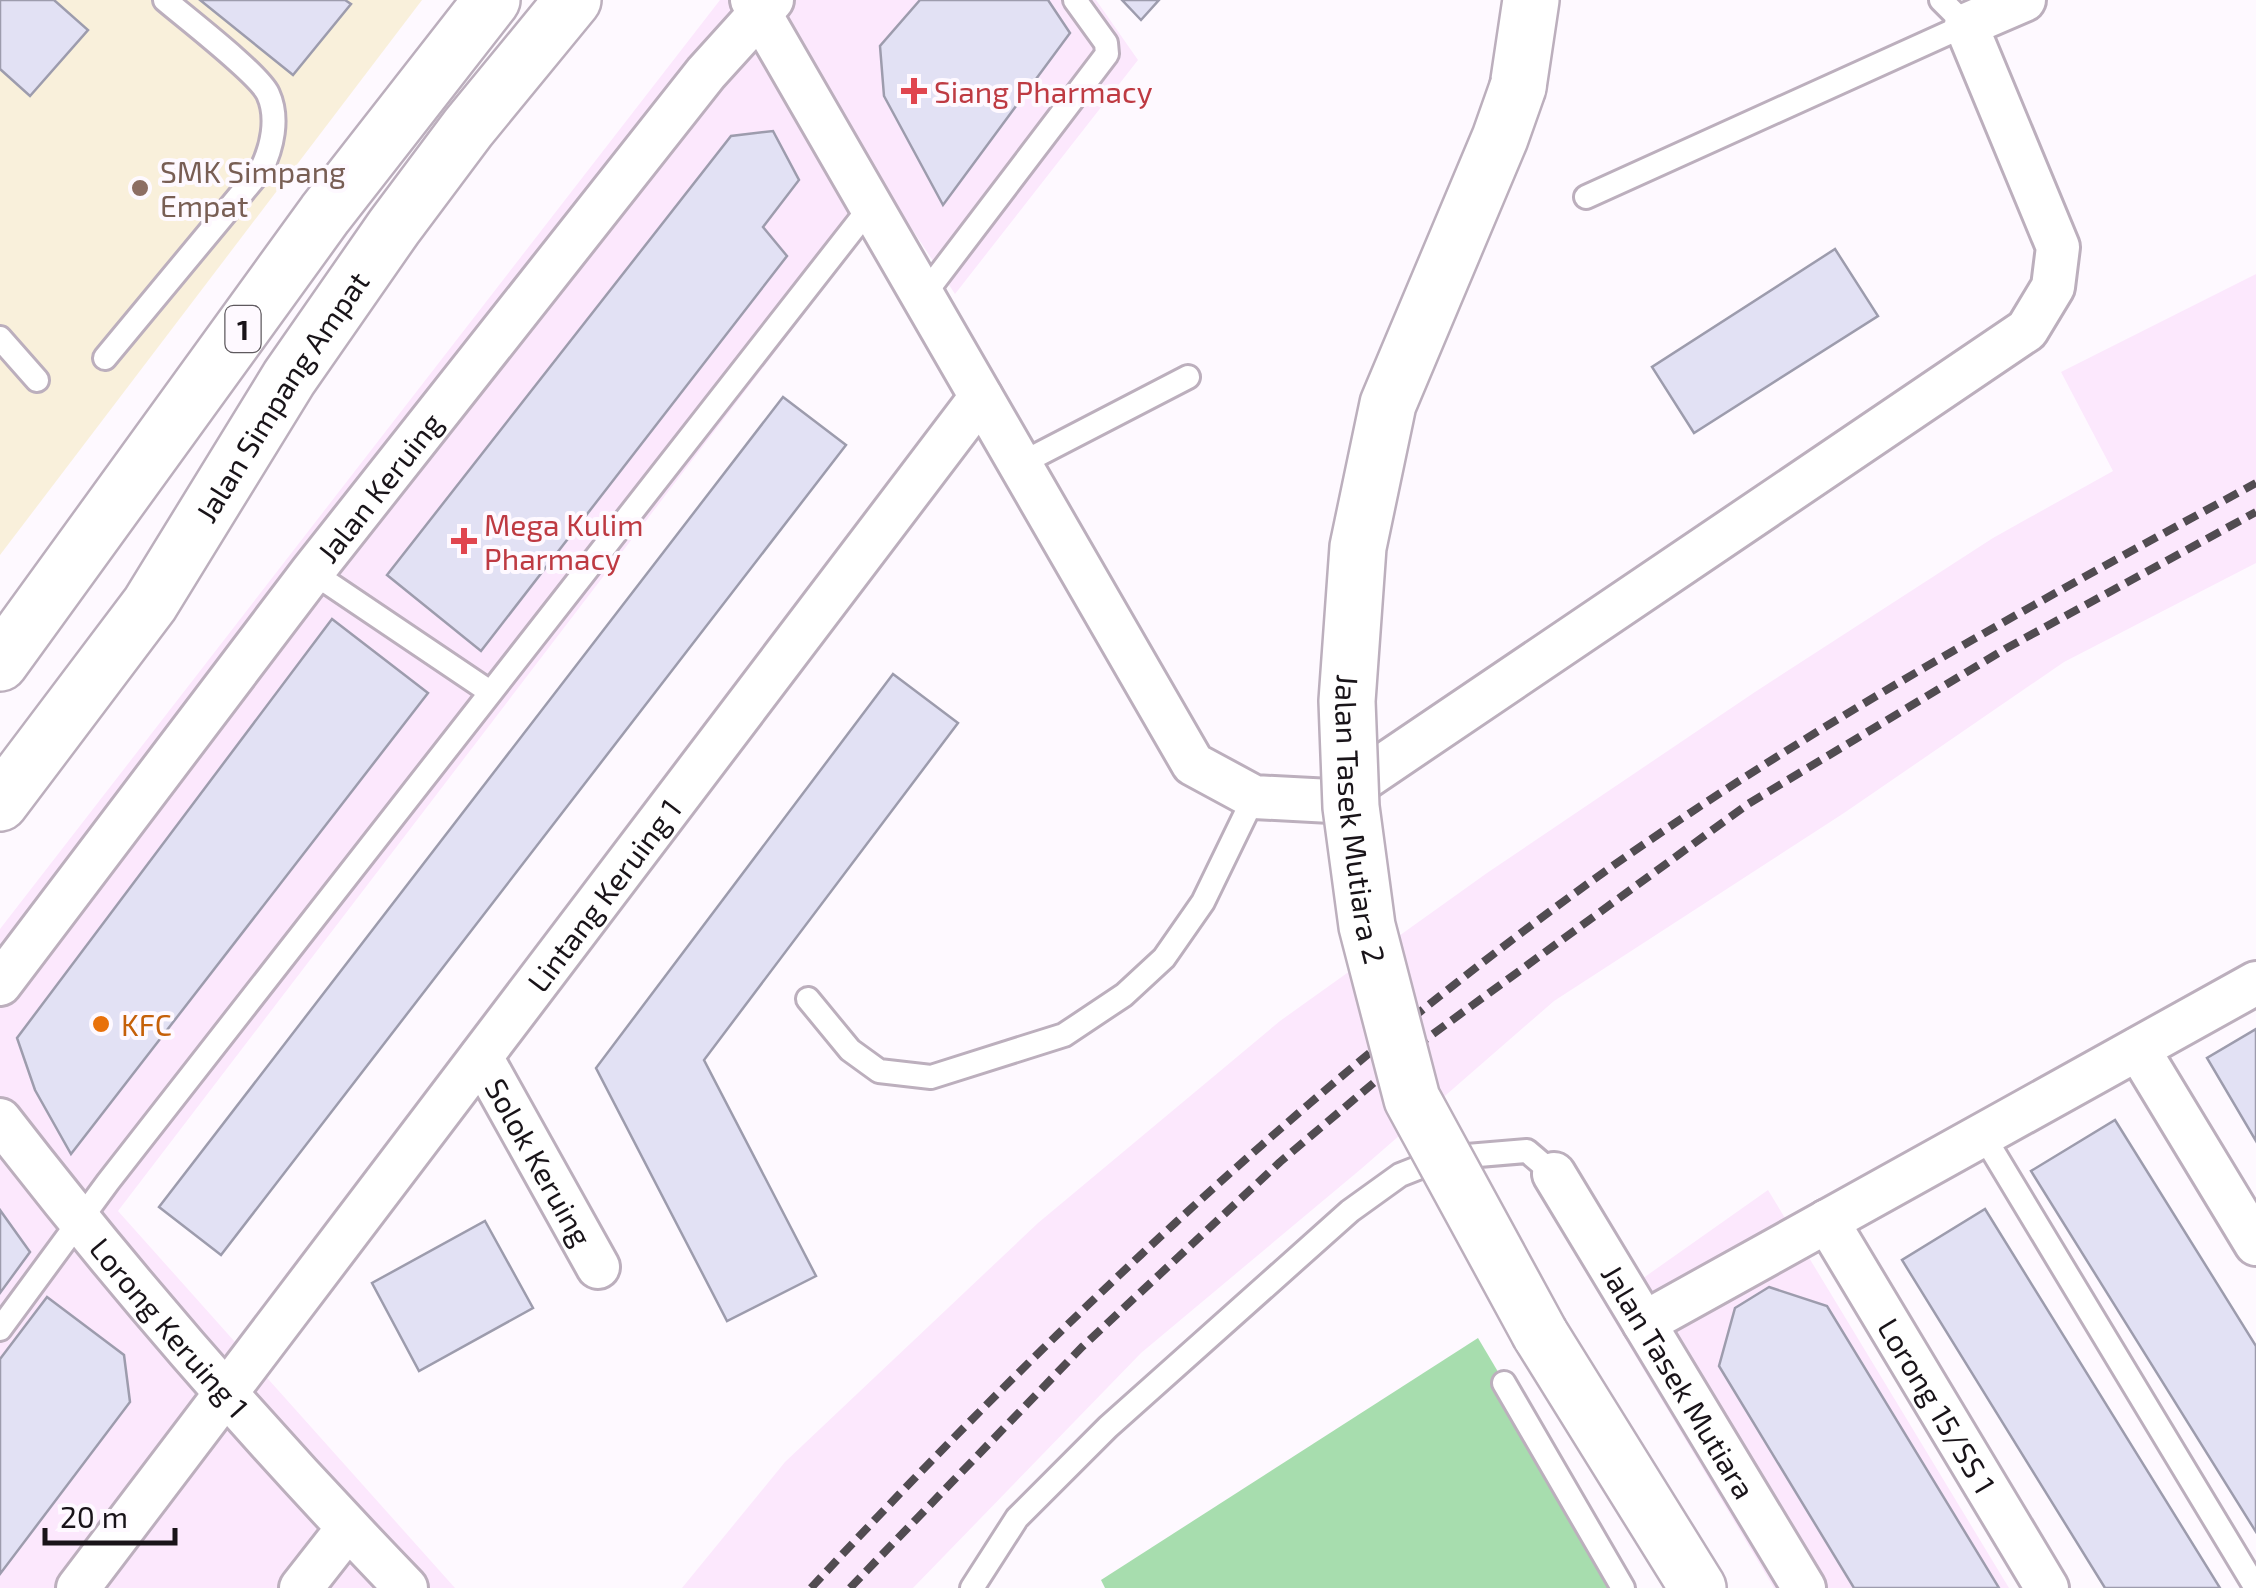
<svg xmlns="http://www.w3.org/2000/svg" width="2256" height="1588" font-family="'Exo 2',sans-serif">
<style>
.built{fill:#fce8fd}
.education{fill:#f9f0db}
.green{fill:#a7ddae}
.building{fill:#e2e1f4;stroke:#9d9cad;stroke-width:2.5}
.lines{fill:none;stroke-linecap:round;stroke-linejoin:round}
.lane-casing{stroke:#bcafbd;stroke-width:28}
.street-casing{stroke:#bcafbd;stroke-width:48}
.secondary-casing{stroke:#bcafbd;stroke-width:60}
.highway-casing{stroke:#bcafbd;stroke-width:60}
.lane{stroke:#fff;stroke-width:22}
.street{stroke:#fff;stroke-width:42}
.secondary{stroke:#fff;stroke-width:55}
.highway{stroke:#fff;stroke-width:55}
.rail{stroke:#514c51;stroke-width:8;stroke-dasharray:15 8;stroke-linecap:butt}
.secondary-bridge-casing{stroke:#bcafbd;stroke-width:60;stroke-linecap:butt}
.secondary-bridge{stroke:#fff;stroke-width:55}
.health-dot{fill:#e0444e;stroke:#fef9ff;stroke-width:4}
.education-dot{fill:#8d6e63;stroke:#fef9ff;stroke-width:4}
.food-dot{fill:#e8710a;stroke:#fef9ff;stroke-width:4}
.labels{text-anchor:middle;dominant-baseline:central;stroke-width:8;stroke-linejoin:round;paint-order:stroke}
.shield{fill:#fef9ff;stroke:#5e595e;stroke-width:2.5}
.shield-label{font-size:28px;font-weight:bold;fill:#191419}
.health-label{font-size:30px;fill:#be3a42;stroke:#fef9ff;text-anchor:start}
.education-label{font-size:30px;fill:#785e54;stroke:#fef9ff;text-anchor:start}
.street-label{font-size:30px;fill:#191419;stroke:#fef9ff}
.food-label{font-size:30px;fill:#c56008;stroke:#fef9ff;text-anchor:start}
</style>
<rect width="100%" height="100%" fill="#fef9ff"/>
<path class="built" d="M720,0h376l42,60 -183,234 -63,-95 -774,1012 337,377h-455v-659z
M2256,274v289l-192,99 -220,151 -290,188 -193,168 -220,184 -228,235h-231l103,-126 253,-239 242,-202 207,-148 268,-181 238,-154 120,-67 -52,-99z
M1768,1190l241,398h-235l-169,-283z"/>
<path class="education" d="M0,0h422l-422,555z"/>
<path class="green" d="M1478,1338l148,250h-521l-4,-8z"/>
<path class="building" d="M0,0h54l34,30 -58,66 -30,-27z
M200,0h145l6,4 -58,71z
M920,0h128l22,33 -127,172 -59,-109 -4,-50z
M1122,0h37l-18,20z
M773,131l26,49 -36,47 24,29 -306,395 -94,-76 344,-439z
M1835,249l43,67 -184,117 -42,-66z
M783,397l63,48 -625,810 -62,-48z
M332,619l96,74 -357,461 -36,-64 -18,-52z
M893,674l65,49 -254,337 112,216 -89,45 -131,-253z
M2256,1029v112l-49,-83z
M2115,1120l141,226v186l-225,-361z
M1985,1209l235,379h-115l-203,-328z
M0,1210l30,42 -30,41z
M485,1221l48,87 -114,63 -47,-88z
M1769,1287l58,19 172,282h-145l-135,-222 16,-58z
M47,1297l77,58 6,47 -130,172v-215z"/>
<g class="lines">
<g class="lane-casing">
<path id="lane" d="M1586,197l380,-172 -25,-25
M923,296l184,-242 -1,-11 -31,-43
M0,338l37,42
M105,358l156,-188c11,-22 18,-52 7,-76 -9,-20 -82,-76 -103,-94
M1020,464l168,-87
M312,572l178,120
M808,999l42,51 29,21 52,6 133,-42 60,-40 40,-37 39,-56 51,-105
M1983,1135l273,453
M0,1329l108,-147 763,-976
M1504,1383l119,205
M972,1588l45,-70 91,-91 242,-216 50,-36 43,-17 84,-7 27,23"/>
</g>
<g class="street-casing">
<g id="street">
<path d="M752,0l441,764 61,33 77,4 696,-471 26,-43 5,-40 -92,-222 58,-25"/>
<path id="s1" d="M0,984l312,-412 394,-499 66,-73"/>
<path d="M2138,1049l118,195"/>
<path id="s2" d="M481,1057l117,210"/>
<path id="s3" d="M0,1120c126,163 262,319 406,468"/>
<path id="s4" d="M1554,1174l250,414"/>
<path id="s5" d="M1827,1221l220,367"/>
<path d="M1644,1323l612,-340"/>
<path id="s6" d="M78,1588l903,-1191"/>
<path d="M301,1588l47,-60"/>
</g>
</g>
<g class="secondary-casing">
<path id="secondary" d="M1518,87l13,-87
M1540,1334l158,254"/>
</g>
<g class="highway-casing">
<g id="highway">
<path d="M0,663l325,-449 167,-214"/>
<path id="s7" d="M0,803l150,-199 139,-226 105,-151 74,-99 105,-128"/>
</g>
</g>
<use href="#lane" class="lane"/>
<use href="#street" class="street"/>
<use href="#secondary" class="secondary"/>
<use href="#highway" class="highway"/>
<path class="rail" d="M811,1588c237,-256 492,-498 775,-703 212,-153 442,-278 670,-402
M850,1588l232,-241 198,-185 142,-120 326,-238 257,-155 251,-137"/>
<g class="secondary-bridge-casing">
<g id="secondary-bridge">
<path id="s8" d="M1518,87l-18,51 -112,266 -30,143 -11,154 4,106 16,119 45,173 128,235"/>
</g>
</g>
<use href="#secondary-bridge" class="secondary-bridge"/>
</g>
<g class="health-dot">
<path d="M909 76h10v10h10v10h-10v10h-10v-10h-10v-10h10z"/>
<path d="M459 526h10v10h10v10h-10v10h-10v-10h-10v-10h10z"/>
</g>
<circle class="education-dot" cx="140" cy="188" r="10"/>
<circle class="food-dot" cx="101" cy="1024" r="10"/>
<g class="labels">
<rect class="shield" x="225.5" y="306" width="35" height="46" rx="8"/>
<g class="shield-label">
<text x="243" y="329">1</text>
</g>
<g class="health-label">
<text x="934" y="91">Siang Pharmacy</text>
<text x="484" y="524">Mega Kulim<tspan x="484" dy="34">Pharmacy</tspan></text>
</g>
<g class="education-label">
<text x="160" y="171">SMK Simpang<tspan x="160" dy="34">Empat</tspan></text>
</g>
<g class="street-label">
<text stroke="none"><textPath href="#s7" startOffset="495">Jalan Simpang Ampat</textPath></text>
<text stroke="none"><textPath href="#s1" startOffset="625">Jalan Keruing</textPath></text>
<text stroke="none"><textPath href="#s8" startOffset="762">Jalan Tasek Mutiara 2</textPath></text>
<text stroke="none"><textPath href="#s6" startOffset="870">Lintang Keruing 1</textPath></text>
<text stroke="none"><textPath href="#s2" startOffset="120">Solok Keruing</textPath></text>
<text stroke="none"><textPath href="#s3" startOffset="268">Lorong Keruing 1</textPath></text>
<text stroke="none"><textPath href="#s4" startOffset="242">Jalan Tasek Mutiara</textPath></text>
<text stroke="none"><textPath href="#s5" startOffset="215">Lorong 15/SS 1</textPath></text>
</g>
<g class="food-label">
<text x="121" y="1024">KFC</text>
</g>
</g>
<path d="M45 1528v15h130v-15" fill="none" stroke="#191419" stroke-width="5"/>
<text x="60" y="1528" font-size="30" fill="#191419" stroke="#fef9ff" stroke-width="8" paint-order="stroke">20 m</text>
</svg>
